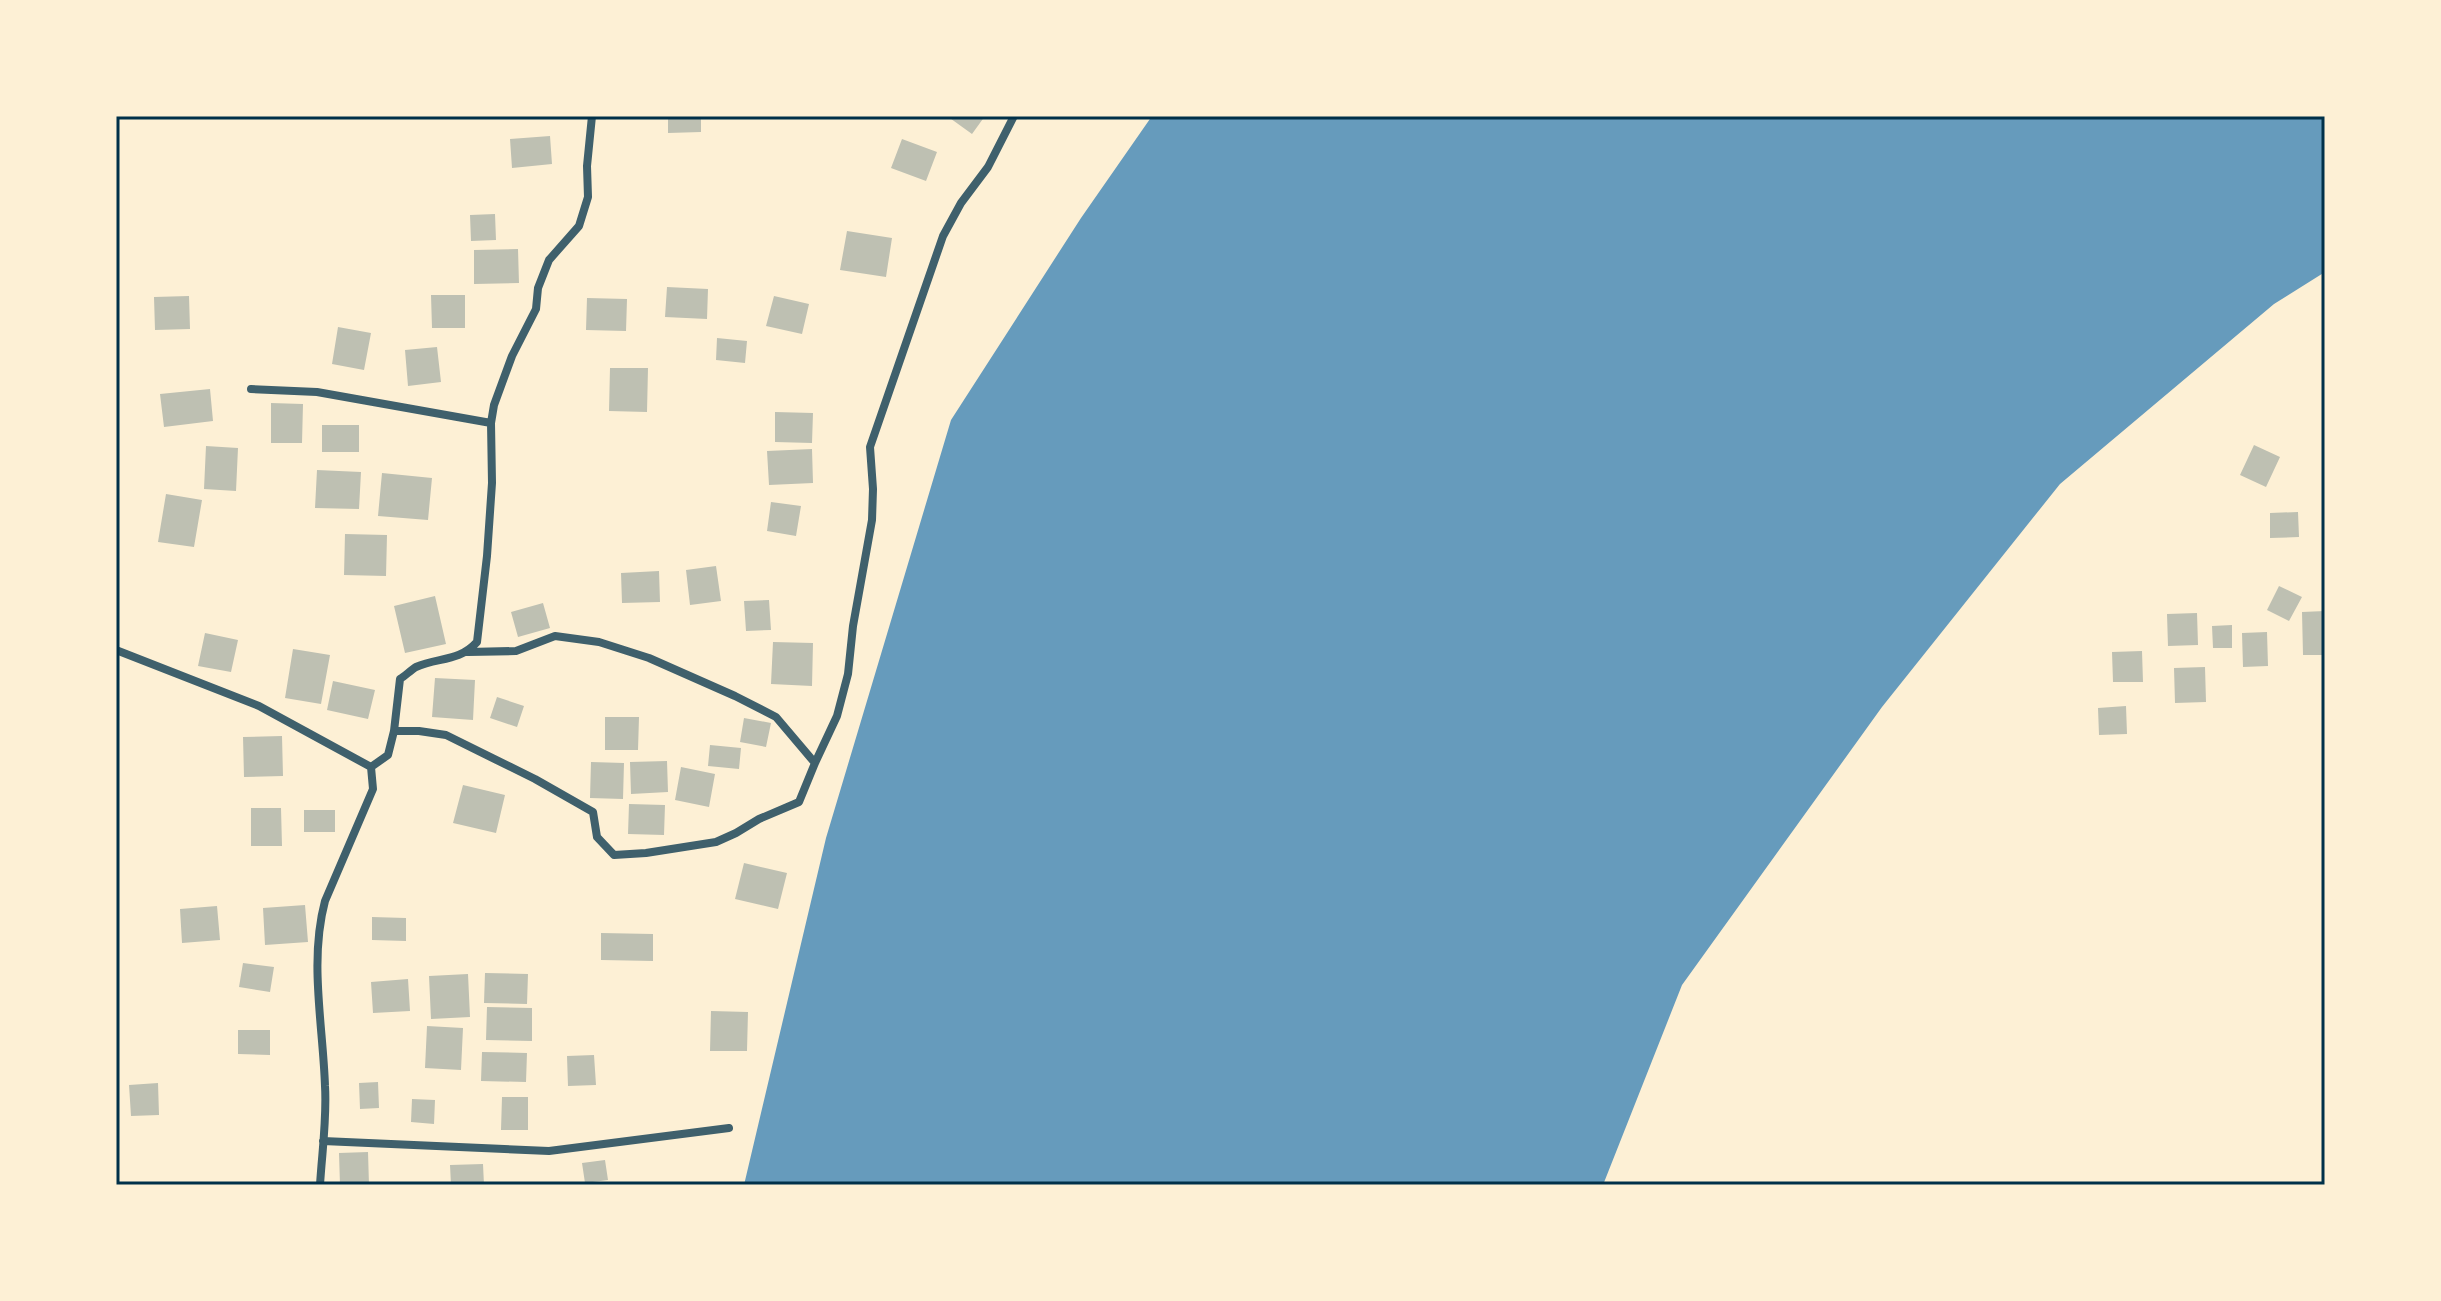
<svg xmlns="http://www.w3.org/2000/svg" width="2441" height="1301" font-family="Poppins,sans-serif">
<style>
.water{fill:#669bbc}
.building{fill:#bec0b2}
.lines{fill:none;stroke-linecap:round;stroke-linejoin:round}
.minor{stroke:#3f606c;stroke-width:8}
.neatline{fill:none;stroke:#003049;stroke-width:3}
</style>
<rect width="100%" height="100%" fill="#fdf0d5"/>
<path class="water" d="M1152,116h1173v156l-51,32 -214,180 -178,223 -200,278 -79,200h-859l82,-347 125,-418 130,-202z"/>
<path class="building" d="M668,116h33v16l-33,1z
M947,116h38l-13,18z
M550,136l2,28 -40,4 -2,-29z
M902,139l35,13 -11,29 -35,-13z
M495,214l1,26 -25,1 -1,-26z
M847,231l45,7 -6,39 -46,-7z
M518,249l1,34 -45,1v-34z
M667,287l41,2 -1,30 -42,-2z
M431,295h34v33h-33z
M189,296l1,33 -35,1 -1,-33z
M774,296l35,8 -7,30 -36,-8z
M587,298l40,1 -1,32 -40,-1z
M338,327l33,6 -7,37 -32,-6z
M717,338l30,3 -2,22 -29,-3z
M437,347l4,35 -33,4 -3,-36z
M610,368h38l-1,44 -38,-1z
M210,389l3,32 -49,6 -4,-33z
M271,403l32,1 -1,39h-31z
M775,412l38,1 -1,30 -37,-1z
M322,425h37v27h-37z
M2254,445l26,12 -14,30 -26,-12z
M206,446l32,2 -2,43 -32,-2z
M812,449l1,34 -44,2 -2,-34z
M317,470l44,2 -2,37 -44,-1z
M382,473l50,5 -4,42 -50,-4z
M166,494l36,6 -8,47 -36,-5z
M771,502l30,4 -5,30 -29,-5z
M2298,512l1,25 -29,1v-25z
M345,534l42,1 -1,41 -42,-1z
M716,566l5,35 -31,4 -4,-35z
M659,571l1,31 -38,1 -1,-30z
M2279,586l23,11 -13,24 -22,-11z
M435,596l11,48 -41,9 -11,-47z
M769,600l2,30 -25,1 -2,-30z
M543,603l7,25 -32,9 -7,-25z
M2325,611v44h-22l-1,-43z
M2197,613l1,32 -30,1 -1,-32z
M2232,625v23h-19l-1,-22z
M2267,632l1,34 -25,1 -1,-34z
M205,633l33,7 -7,32 -33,-6z
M773,642l40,1 -1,43 -41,-2z
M293,649l37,6 -9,49 -36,-6z
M2142,651l1,31h-30l-1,-30z
M2205,667l1,35 -31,1 -1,-35z
M435,678l40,2 -2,40 -41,-3z
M333,681l42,9 -7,29 -41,-9z
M497,697l27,9 -7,21 -27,-9z
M2126,706l1,28 -28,1 -1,-27z
M605,717h34l-1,33h-33z
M744,718l27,5 -5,24 -26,-5z
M282,736l1,40 -39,1 -1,-40z
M710,745l31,3 -2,21 -31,-3z
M667,761l1,31 -37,2 -1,-32z
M591,762l33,1 -1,36 -33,-1z
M681,767l34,7 -6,33 -34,-7z
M463,785l42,10 -9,38 -43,-10z
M629,804l36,1 -1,30 -36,-1z
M251,808h30l1,38h-31z
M304,810h31v22h-31z
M744,863l43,10 -9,36 -43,-10z
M305,905l3,37 -43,3 -2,-37z
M217,906l3,34 -38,3 -2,-34z
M372,917l34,1v23l-34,-1z
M601,933l52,1v27l-52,-1z
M243,963l31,4 -4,25 -31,-5z
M485,973l43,1 -1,30 -43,-1z
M468,974l2,43 -39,2 -2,-43z
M408,979l2,32 -37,2 -2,-31z
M487,1007l45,1v33l-46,-1z
M711,1011l37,1 -1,39h-37z
M427,1026l36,2 -2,42 -36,-2z
M238,1030h32v25l-32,-1z
M482,1052l45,1 -1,29 -45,-1z
M594,1055l2,30 -28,1 -1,-30z
M378,1082l1,26 -19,1 -1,-26z
M158,1083l1,32 -28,1 -2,-31z
M502,1097h26v33h-27z
M412,1099l23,1 -1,24 -23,-2z
M368,1152l1,33h-29l-1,-32z
M605,1160l3,20 -23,3 -3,-20z
M483,1164l1,21h-33l-1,-20z"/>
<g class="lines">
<path class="minor" d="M251,389l66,3 174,31
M116,650l143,56 112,61 2,22 -48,112c-16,60 -2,124 0,185 2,33 -3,66 -5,99
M468,652l48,-1 39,-15 44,6 50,16 86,38 41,21 39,46 22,-47 11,-42 5,-48 19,-106 1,-31 -3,-42 73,-211 18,-33 27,-36 26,-51
M394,731l6,-52c5,-3 11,-9 16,-12 22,-10 43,-5 61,-25l10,-86 5,-73 -1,-60 3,-18 18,-49 24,-47 2,-21 11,-28 30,-34 9,-29 -1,-31 5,-50
M371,767l17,-12 6,-24h25l27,4 89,44 58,33 4,25 17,18 32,-2 70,-11 20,-9 23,-14 40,-17 16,-39
M323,1141l226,10 180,-23"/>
</g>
<rect width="2441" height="1301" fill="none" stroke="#fdf0d5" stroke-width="236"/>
<rect x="118" y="118" width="2205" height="1065" class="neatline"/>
</svg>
